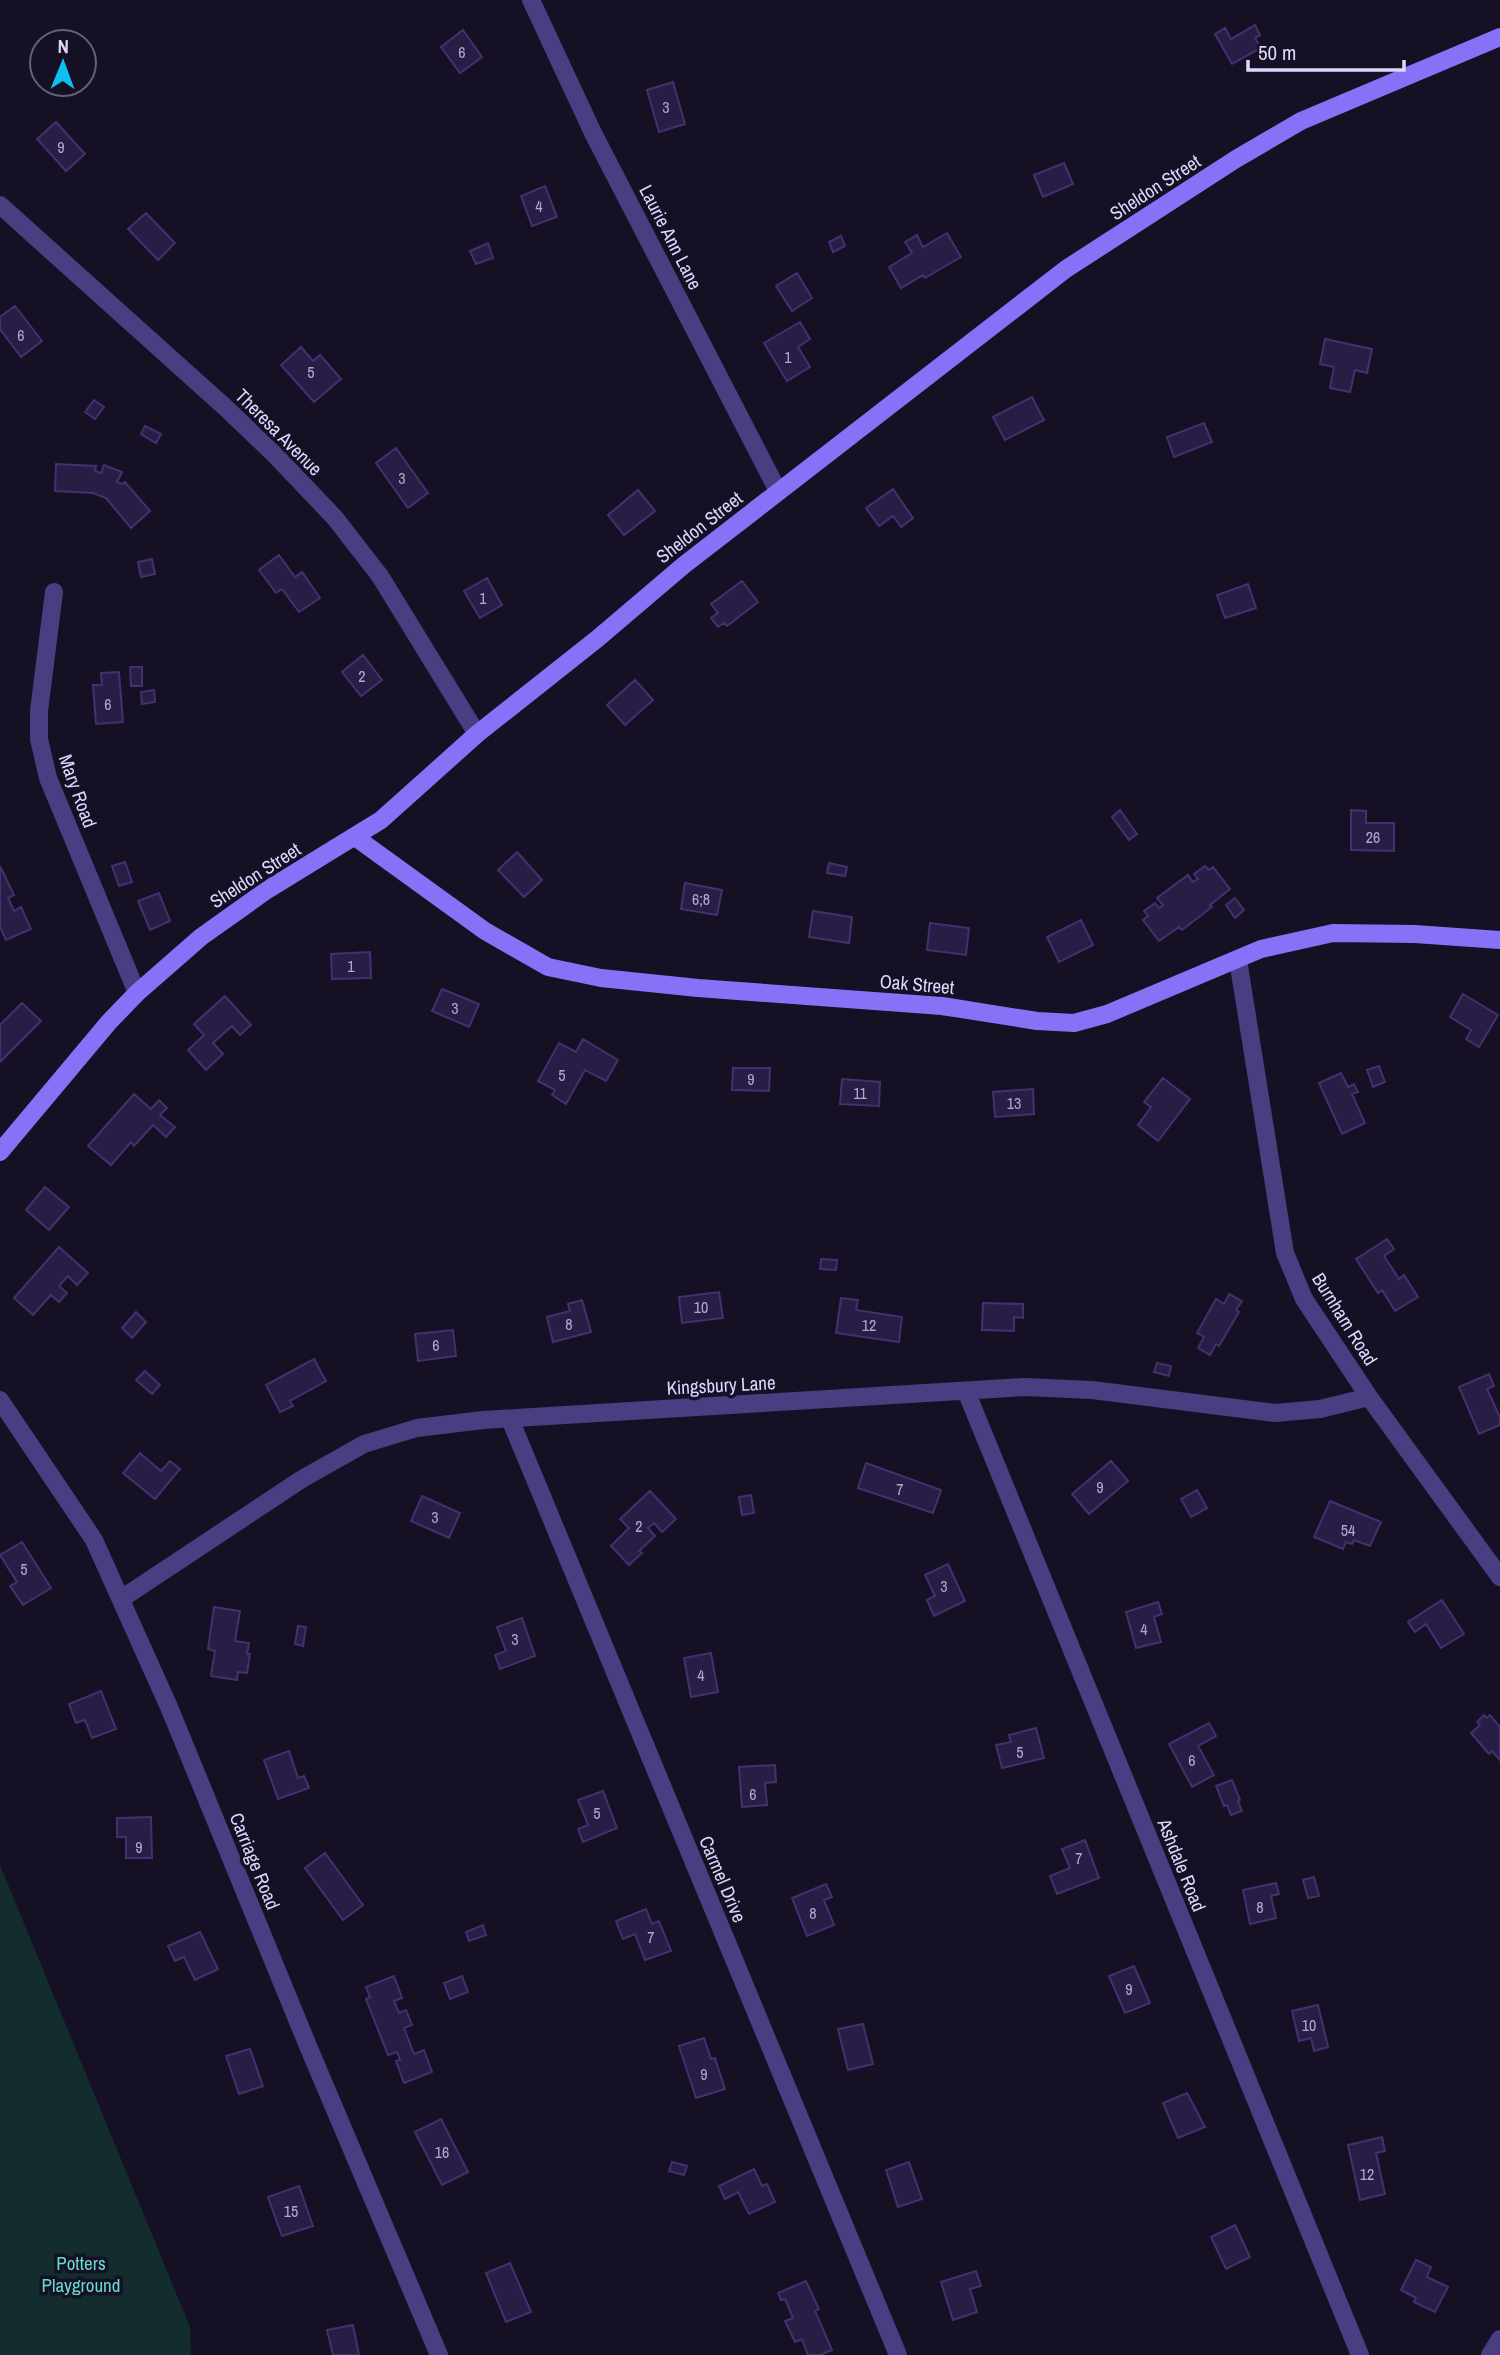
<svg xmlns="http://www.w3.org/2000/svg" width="1500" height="2355" font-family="'Archivo Narrow',sans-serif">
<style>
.green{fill:#132c2e}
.building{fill:#2a1d45;stroke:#44306f;stroke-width:2}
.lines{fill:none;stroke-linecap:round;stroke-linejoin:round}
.street{stroke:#483e81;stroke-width:18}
.secondary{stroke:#8572f7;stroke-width:18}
.labels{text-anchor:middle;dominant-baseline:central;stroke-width:7;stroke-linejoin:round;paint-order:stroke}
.number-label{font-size:16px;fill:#b2a8cf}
.street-label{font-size:19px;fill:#dfd6fd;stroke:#161025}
.park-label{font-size:19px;fill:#65d9ca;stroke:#161025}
</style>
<rect width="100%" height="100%" fill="#161025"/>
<path class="green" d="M0,1865l190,462 1,28h-191z"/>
<path class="building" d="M1255,25l5,10 -5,3 6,10 -29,16 -17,-30 10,-6 6,11z
M463,30l19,27 -22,16 -19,-26z
M673,82l12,42 -26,8 -12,-42z
M56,122l29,32 -19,17 -29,-32z
M1064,163l9,21 -30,13 -9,-22z
M545,186l12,31 -25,9 -11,-30z
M146,213l29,30 -17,17 -30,-31z
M947,233l14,24 -36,21 -2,-3 -22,13 -12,-21 23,-14 -7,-11 12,-7 6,12z
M841,236l4,10 -12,6 -4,-10z
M488,243l5,15 -17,6 -6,-13z
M797,273l15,25 -20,13 -16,-25z
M15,306l27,35 -21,16 -21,-28v-12z
M800,322l10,17 -12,8 12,20 -23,14 -23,-38z
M1325,339l47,10 -5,24 -12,-3 -5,22 -20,-4 4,-21 -14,-3z
M301,347l12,14 7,-6 21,24 -27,23 -33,-37z
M1032,397l12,23 -39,20 -12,-23z
M94,400l10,7 -9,12 -10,-7z
M1204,423l8,19 -38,15 -7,-20z
M145,426l16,8 -5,9 -15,-9z
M396,448l32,45 -20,15 -32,-45z
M56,464l40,2 -1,5 6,2 3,-8 18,7 -5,10 5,2 3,-2 25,29 -19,17 -25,-30 -13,-5 -38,-2z
M893,489l20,29 -12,9 -8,-11 -14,10 -13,-18z
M638,490l17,21 -31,24 -16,-20z
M279,555l16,22 7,-5 18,26 -21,14 -17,-23 -6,4 -17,-23z
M152,559l3,15 -14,3 -3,-15z
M487,578l15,27 -22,13 -16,-27z
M742,581l16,21 -31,24 -3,-3 -6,4 -7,-9 7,-5 -7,-9z
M1248,584l8,24 -31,10 -8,-23z
M363,655l19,25 -21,16 -19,-24z
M130,667h12v19h-11z
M119,672l4,50 -27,2 -3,-39h9l-1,-12z
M635,680l18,20 -28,25 -18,-20z
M154,690l1,12 -13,2 -1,-12z
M1120,810l17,24 -8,6 -17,-23z
M1351,810l15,1v12h28v28l-43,-1z
M517,852l25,28 -18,17 -26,-27z
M125,862l7,20 -13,4 -7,-20z
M829,863l18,4 -2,9 -18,-3z
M0,866l14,29 -6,3 6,13 7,-4 10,22 -25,11 -6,-13z
M1205,866l4,4 4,-3 17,22 -20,16 2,2 -30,23 -3,-3 -20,14 -16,-21 5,-4 -4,-5 11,-8 4,5 4,-3 -6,-7 31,-23 5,7 5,-3 -4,-5z
M685,883l37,7 -5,25 -36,-6z
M159,893l11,28 -20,9 -12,-29z
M1235,898l9,12 -9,8 -9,-13z
M813,911l39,6 -3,26 -40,-6z
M1081,920l12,25 -34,17 -12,-25z
M930,923l39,5 -3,27 -39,-5z
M370,952l1,26 -39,1 -1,-25z
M442,989l37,15 -10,23 -37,-16z
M1463,994l35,21 -19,32 -13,-8 5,-9 -21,-13z
M225,996l26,29 -11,10 -8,-9 -19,17 10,11 -17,16 -18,-20 16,-15 -10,-11z
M22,1003l19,18 -41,41v-37z
M583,1039l35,21 -12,21 -21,-11 -19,34 -14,-9 3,-5 -17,-9 21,-38 17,9z
M1379,1066l6,16 -12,5 -6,-17z
M733,1068h37l-1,23 -37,-1z
M1341,1073l7,14 6,-3 4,8 -6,2 13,29 -23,11 -23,-51z
M1163,1078l27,21 -32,42 -20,-16 13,-18 -7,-5z
M842,1079l38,3 -1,24 -39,-2z
M1033,1089l1,25 -39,3 -2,-25z
M134,1094l17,15 8,-9 8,8 -7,7 15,12 -9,10 -13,-12 -19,21 -3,-4 -20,23 -23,-19z
M45,1187l24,20 -20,23 -23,-20z
M1387,1239l7,10 -10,7 15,23 5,-4 14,22 -23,14 -13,-21 -4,3 -22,-34z
M59,1247l29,26 -11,12 -9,-9 -9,10 8,7 -8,9 -8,-7 -18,20 -19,-17z
M821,1259l16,1 -1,10 -16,-1z
M719,1292l4,26 -41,5 -3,-26z
M1229,1294l13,7 -6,9 3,2 -20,34 -3,-2 -6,11 -12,-7 6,-11 -7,-4 19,-34 8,5z
M841,1298l17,2 -2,10 46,7 -3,25 -63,-9z
M582,1300l9,32 -38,10 -6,-25 23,-6 -2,-7z
M983,1303l40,1v14l-9,-1v14l-32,-1z
M136,1312l10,10 -14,16 -10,-10z
M453,1330l3,26 -38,5 -3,-27z
M314,1359l12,22 -36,20 3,5 -13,6 -14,-27z
M1157,1363l14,3 -2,10 -15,-4z
M145,1371l15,14 -8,9 -16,-14z
M1489,1374l5,12 -7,3 13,28v8l-21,9 -20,-47z
M140,1453l21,18 9,-10 10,8 -25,30 -32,-26z
M1111,1461l17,20 -39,33 -17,-20z
M866,1463l75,27 -8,23 -75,-25z
M1197,1490l10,18 -16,9 -10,-18z
M650,1491l26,28 -14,13 -8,-9 -6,5 7,8 -16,15 3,2 -13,12 -18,-19 18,-18 -9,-9z
M751,1495l3,18 -12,2 -3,-18z
M422,1496l38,17 -11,25 -38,-17z
M1330,1501l51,21 -11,24 -16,-6 -2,4 -6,-2 -3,7 -29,-12z
M22,1542l29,46 -28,17 -13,-19 7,-4 -17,-27z
M948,1564l17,37 -31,15 -7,-16 8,-4 -10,-21z
M1442,1600l22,34 -23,14 -15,-24 -11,8 -7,-10z
M1158,1602l4,12 -8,3 7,25 -25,6 -10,-36z
M214,1607l26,4 -5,30 14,2 -2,11h3l-3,19 -9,-1 -1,8 -26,-4 4,-25 -7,-2z
M522,1618l13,38 -35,13 -5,-14 11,-4 -9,-24z
M298,1626l8,1 -3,19 -8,-2z
M711,1653l7,39 -27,5 -7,-39z
M101,1691l15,38 -24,9 -7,-18 -9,3 -7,-19z
M1484,1715l3,3 3,-3 10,12v33l-8,-9 -3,3 -18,-21 9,-8 -3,-3z
M1209,1723l7,13 -18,10 16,29 -22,12 -23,-43z
M1036,1728l8,30 -42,10 -6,-23 15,-3 -2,-7z
M289,1751l9,27 6,-2 5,12 -31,11 -14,-39z
M775,1765l1,17 -11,1 2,22 -25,2 -3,-40z
M1232,1780l8,20 -2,1 4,10 -11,4 -4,-10 -3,1 -8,-20z
M603,1791l14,37 -34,14 -5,-13 10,-4 -10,-25z
M151,1817l1,41h-26v-21h-9v-19z
M1085,1840l14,38 -42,16 -7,-18 20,-8 -8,-19z
M325,1853l38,52 -20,15 -38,-52z
M1314,1877l5,19 -11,2 -5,-18z
M1276,1883l3,11 -8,2 5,22 -26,6 -7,-34z
M826,1884l6,13 -8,3 10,25 -27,11 -15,-38z
M646,1909l6,15 7,-3 12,30 -26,9 -10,-26 -12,5 -7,-18z
M483,1925l3,10 -17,6 -3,-9z
M200,1932l18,37 -23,11 -11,-23 -9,4 -7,-15z
M1134,1966l16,37 -25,10 -16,-37z
M394,1976l8,22 -8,3 5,12 7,-3 6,15 -8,3 10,26 10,-4 8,22 -28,11 -8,-22 4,-1 -3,-8 -9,3 -22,-56 4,-2 -4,-10z
M462,1976l6,16 -18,7 -6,-16z
M1318,2005l10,42 -14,4 -3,-13 -12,3 -7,-30z
M863,2024l10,40 -25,6 -10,-41z
M704,2038l7,21 4,-1 10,31 -29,9 -17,-52z
M250,2049l13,37 -24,8 -13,-38z
M1187,2093l18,34 -27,11 -15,-35z
M441,2119l27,53 -26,13 -27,-53z
M1382,2137l3,14 -9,2 9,41 -25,6 -12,-55z
M672,2162l15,4 -3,9 -15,-4z
M909,2162l13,37 -24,8 -12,-37z
M754,2169l8,17 5,-2 8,18 -26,12 -11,-22 -13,7 -6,-13z
M299,2186l14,40 -31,10 -14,-39z
M1235,2225l15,32 -24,12 -15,-32z
M1416,2260l15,7 -4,10 21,10 -13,25 -21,-10 2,-4 -15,-8z
M510,2263l21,49 -25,10 -20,-49z
M976,2271l5,15 -11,3 7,23 -24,8 -12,-38z
M806,2281l13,28 -4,2 17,39 -12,5h-12l-6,-16 -7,3 -10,-21 8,-3 -8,-19 -4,1 -3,-7z
M353,2325l6,30h-26l-6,-25z"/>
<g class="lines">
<path class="street" d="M531,0l62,133 185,358
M0,205l227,204 49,47 59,62 45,58 97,158
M54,592l-15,119v28l9,39 89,215
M1238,960l47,293 19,46 65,98 131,180
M966,1391l394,964
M0,1400l94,140 75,167 139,339 131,309
M510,1419l388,936
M121,1599l181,-120 62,-35 53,-16 66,-8 541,-33 68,3 183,23 45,-4 49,-12
M1490,2355l10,-16"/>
<path class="secondary" d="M355,837l130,94 63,36 53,11 97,10 244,18 95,15 37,2 33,-9 154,-65 72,-16 82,1 85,6
M0,1152l109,-130 28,-29 64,-56 66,-47 114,-70 96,-86 120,-95 87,-74 382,-296 170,-110 65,-38 199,-84"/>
</g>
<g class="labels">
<g class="number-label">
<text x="462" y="52">6</text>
<text x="666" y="107">3</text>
<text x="61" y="147">9</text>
<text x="539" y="206">4</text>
<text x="21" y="335">6</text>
<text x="788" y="357">1</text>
<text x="311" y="372">5</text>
<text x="402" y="478">3</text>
<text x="483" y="598">1</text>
<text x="362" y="676">2</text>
<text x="108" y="704">6</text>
<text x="1373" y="837">26</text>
<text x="701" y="899">6;8</text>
<text x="351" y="966">1</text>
<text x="455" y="1008">3</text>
<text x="562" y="1075">5</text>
<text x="751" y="1079">9</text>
<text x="860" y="1093">11</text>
<text x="1014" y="1103">13</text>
<text x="701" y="1307">10</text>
<text x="569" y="1324">8</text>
<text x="869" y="1325">12</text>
<text x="436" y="1345">6</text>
<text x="1100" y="1487">9</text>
<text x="900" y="1489">7</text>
<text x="435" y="1517">3</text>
<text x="639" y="1526">2</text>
<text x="1348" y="1530">54</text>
<text x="24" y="1569">5</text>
<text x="944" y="1586">3</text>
<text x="1144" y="1629">4</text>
<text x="515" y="1639">3</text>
<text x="701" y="1675">4</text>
<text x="1020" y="1752">5</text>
<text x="1192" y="1760">6</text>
<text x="753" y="1794">6</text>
<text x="597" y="1813">5</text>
<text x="139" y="1847">9</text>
<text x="1079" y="1858">7</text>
<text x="1260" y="1907">8</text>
<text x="813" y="1913">8</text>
<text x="651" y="1937">7</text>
<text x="1129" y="1989">9</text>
<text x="1309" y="2025">10</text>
<text x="704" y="2074">9</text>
<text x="442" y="2152">16</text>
<text x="1367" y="2174">12</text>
<text x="291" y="2211">15</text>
</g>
<g class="street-label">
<text transform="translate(1155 187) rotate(-33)">Sheldon Street</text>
<text transform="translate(671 237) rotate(63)">Laurie Ann Lane</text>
<text transform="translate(279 432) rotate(45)">Theresa Avenue</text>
<text transform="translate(699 527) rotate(-38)">Sheldon Street</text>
<text transform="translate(78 791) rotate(70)">Mary Road</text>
<text transform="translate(255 875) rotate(-33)">Sheldon Street</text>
<text transform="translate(917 984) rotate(5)">Oak Street</text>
<text transform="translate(1345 1319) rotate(58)">Burnham Road</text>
<text transform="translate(721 1385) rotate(-3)">Kingsbury Lane</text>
<text transform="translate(255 1861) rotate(68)">Carriage Road</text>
<text transform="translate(1182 1865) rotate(68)">Ashdale Road</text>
<text transform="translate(723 1879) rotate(67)">Carmel Drive</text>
</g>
<g class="park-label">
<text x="81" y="2263">Potters<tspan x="81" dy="22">Playground</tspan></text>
</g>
</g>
<g transform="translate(63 63) rotate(1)"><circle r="33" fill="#161025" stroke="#665f7b" stroke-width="2"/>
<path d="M0-5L12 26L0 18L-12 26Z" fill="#0dc0f2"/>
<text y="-10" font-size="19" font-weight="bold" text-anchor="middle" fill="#dfd6fd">N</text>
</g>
<path d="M1248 60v10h156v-10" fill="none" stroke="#dfd6fd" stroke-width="3.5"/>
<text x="1258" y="60" font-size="21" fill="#dfd6fd" stroke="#161025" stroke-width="5" paint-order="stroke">50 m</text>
</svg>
